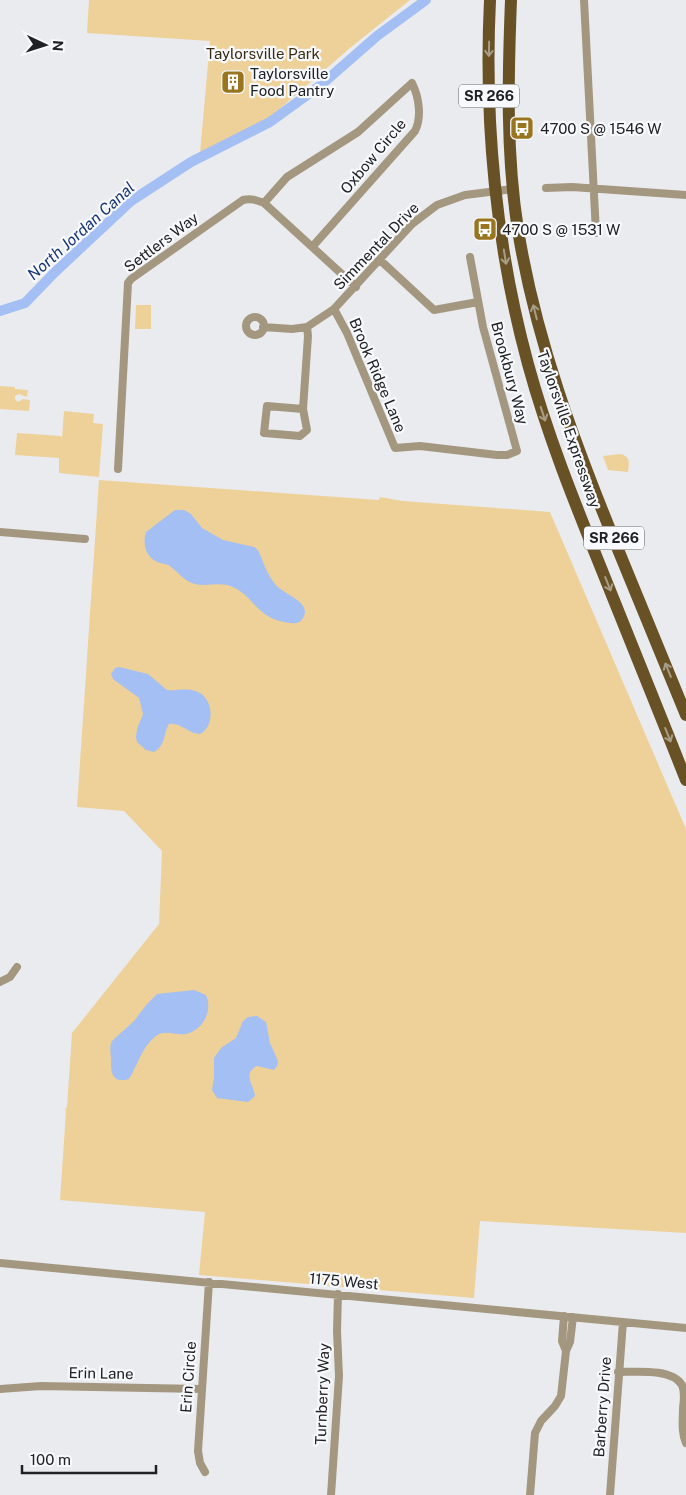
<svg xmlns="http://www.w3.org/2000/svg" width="686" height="1495" font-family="'Public Sans',sans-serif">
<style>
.green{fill:#eed199}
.water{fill:#a3bff3}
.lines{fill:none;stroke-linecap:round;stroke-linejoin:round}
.canal{stroke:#a3bff3;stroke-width:10}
.street{stroke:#a49780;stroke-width:8}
.primary{stroke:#685225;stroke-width:12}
.oneway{stroke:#a89d86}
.labels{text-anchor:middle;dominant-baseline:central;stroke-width:4.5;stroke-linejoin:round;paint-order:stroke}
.shield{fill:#f7f9fc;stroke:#606263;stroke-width:1}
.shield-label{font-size:14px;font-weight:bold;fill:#202122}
.park-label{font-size:15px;fill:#392c12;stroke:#f7f9fc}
.poi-label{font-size:15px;fill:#202122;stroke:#f7f9fc;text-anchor:start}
.street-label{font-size:15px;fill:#202122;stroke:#f7f9fc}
.water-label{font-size:16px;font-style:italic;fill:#183572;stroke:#f7f9fc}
</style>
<rect width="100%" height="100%" fill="#eaebef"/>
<path class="green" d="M89,0h321l-60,48 -82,71 -68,34 10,-112 -123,-8z
M136,305h15v24h-16z
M0,386l15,1v2l13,1 -1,7 -8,-3 -4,2v3l3,3 5,-3 7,1 -1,11 -29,-2z
M64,411l30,3 -1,9 10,1 -4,53 -40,-4v-15l-44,-3 2,-22 44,3 1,2z
M620,454c11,2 9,10 8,18l-20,-2 -5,-14z
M99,480l280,20 1,-3 23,4 147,11 136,317v404l-206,-12 -6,77 -275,-23 6,-63 -145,-12 6,-89 -1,-2 2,-2 5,-74 87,-109 3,-73 -38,-40 -47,-4z"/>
<path class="water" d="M175,510h9l7,4 11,14 21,12 31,7 4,3c5,11 9,24 17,34 7,10 38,18 28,34 -3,5 -8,6 -13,5 -34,-4 -34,-25 -57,-36 -12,-6 -26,0 -38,-3 -11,-3 -16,-11 -25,-18 -3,-2 -6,-2 -10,-3 -14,-4 -18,-19 -14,-31z
M119,667l29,7 19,16c11,1 20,-3 31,2 16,7 17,34 2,42 -11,0 -20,-12 -31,-10 -6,10 -3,21 -15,28l-8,-2 -9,-8 -1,-5 1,-8 6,-15 -4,-16 -26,-19 -2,-5 4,-6z
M194,990l12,5c7,16 -3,35 -20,39 -10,2 -22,-5 -30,2 -15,12 -18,29 -27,43 -17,5 -18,-7 -18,-18 0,-8 -2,-14 1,-20l22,-20 13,-17 10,-10z
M257,1016l9,6 4,21 8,18 -1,5 -3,4 -17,-4c-15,8 -3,19 -2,30l-7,6 -31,-4 -5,-8 2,-13v-19l7,-10 15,-10 7,-17 5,-4z"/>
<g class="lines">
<path class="canal" d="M0,311l25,-8 29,-30 77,-72 60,-39 79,-40 51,-37 56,-49 49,-36"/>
<path class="street" d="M584,0l12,233
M546,188l26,-1 114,8
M264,203l23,-26 71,-45 54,-49c7,14 10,34 3,48l-102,115
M380,260l54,50 44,-8
M334,309l13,24 48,115 25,-2 77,9h10l10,-4 -34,-124 -13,-70
M246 326a9 9 0 1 1 18 0a9 9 0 1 1-18 0Z
M263,327l29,2 15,-2 27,-18 78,-85 25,-19 28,-10 48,-6
M303,409l-36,-3 -3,27 36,3 7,-6 -4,-21 5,-73 -1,-9
M118,469l10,-186 3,-4 112,-79c8,-2 13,0 21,3l92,84
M0,532l85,7
M0,982l10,-5 7,-10
M0,1263l686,65
M564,1316l-2,25 4,10
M618,1372c17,0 54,-4 64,13 3,7 2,16 1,23 0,12 -2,24 3,35
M0,1389l41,-3 160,3
M205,1472l-5,-9 -2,-12 11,-169
M331,1495l8,-119 -2,-45 1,-37
M530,1495l5,-62 6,-12 14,-15 6,-10 5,-45 4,-9 3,-25
M610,1495l13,-173"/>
<path class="primary" d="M490,0c-6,121 6,247 38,364 19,70 46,137 73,204 28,70 57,141 85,212
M511,0c-3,77 -5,154 7,230 18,111 57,214 99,317 23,56 46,112 69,168"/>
</g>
<defs><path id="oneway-shaft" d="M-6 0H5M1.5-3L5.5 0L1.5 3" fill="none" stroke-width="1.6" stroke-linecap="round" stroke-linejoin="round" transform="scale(1.25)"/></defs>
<g class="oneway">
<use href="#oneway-shaft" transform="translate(489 49) rotate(91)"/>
<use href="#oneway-shaft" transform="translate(505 257) rotate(81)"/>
<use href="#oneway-shaft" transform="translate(535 312) rotate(-104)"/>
<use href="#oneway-shaft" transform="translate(543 414) rotate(72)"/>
<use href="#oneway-shaft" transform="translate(608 584) rotate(68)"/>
<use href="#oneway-shaft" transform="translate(668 670) rotate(-112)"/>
<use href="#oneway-shaft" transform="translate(668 735) rotate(68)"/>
</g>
<defs>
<g id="building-square" transform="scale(1.25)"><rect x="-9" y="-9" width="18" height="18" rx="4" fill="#9a7520" stroke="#f7f9fc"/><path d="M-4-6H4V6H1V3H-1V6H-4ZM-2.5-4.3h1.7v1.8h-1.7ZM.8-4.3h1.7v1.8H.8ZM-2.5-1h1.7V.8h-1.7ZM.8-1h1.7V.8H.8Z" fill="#fff"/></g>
<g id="bus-square" transform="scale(1.25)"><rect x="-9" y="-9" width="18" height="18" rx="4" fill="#9a7520" stroke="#f7f9fc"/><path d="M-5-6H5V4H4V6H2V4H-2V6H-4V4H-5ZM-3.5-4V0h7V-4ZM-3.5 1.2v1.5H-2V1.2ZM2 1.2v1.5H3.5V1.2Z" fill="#fff"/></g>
</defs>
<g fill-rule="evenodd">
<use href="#building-square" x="233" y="82"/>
<use href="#bus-square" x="522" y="128"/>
<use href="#bus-square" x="485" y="229"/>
</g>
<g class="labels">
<g class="shield">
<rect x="459" y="84.5" width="60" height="23" rx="4"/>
<rect x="584" y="526.5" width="60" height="23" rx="4"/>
</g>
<g class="shield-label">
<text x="489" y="96">SR 266</text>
<text x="614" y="538">SR 266</text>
</g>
<g class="park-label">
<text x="263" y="53">Taylorsville Park</text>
</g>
<g class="poi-label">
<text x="250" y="73">Taylorsville<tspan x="250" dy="17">Food Pantry</tspan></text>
<text x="540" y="128">4700 S @ 1546 W</text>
<text x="502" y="229">4700 S @ 1531 W</text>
</g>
<g class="street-label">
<text transform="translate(373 156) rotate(-50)">Oxbow Circle</text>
<text transform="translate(161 242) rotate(-37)">Settlers Way</text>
<text transform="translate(376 246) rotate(-46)">Simmental Drive</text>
<text transform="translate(510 373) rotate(75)">Brookbury Way</text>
<text transform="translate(378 375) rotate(67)">Brook Ridge Lane</text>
<text transform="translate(569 429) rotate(71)">Taylorsville Expressway</text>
<text transform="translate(344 1281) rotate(5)">1175 West</text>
<text transform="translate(101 1373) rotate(1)">Erin Lane</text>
<text transform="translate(188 1377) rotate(-86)">Erin Circle</text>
<text transform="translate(322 1394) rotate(-88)">Turnberry Way</text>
<text transform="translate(602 1407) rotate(-86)">Barberry Drive</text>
</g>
<g class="water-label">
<text transform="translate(81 231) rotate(-42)">North Jordan Canal</text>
</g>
</g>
<g transform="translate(45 45) rotate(94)" stroke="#f7f9fc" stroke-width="4" paint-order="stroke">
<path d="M0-4L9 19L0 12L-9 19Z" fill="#202122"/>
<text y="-8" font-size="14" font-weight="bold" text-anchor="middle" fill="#202122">N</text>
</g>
<path d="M22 1465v8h134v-8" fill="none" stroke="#202122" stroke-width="2.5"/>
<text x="30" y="1465" font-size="15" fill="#202122" stroke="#f7f9fc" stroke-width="4" paint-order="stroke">100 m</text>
</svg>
